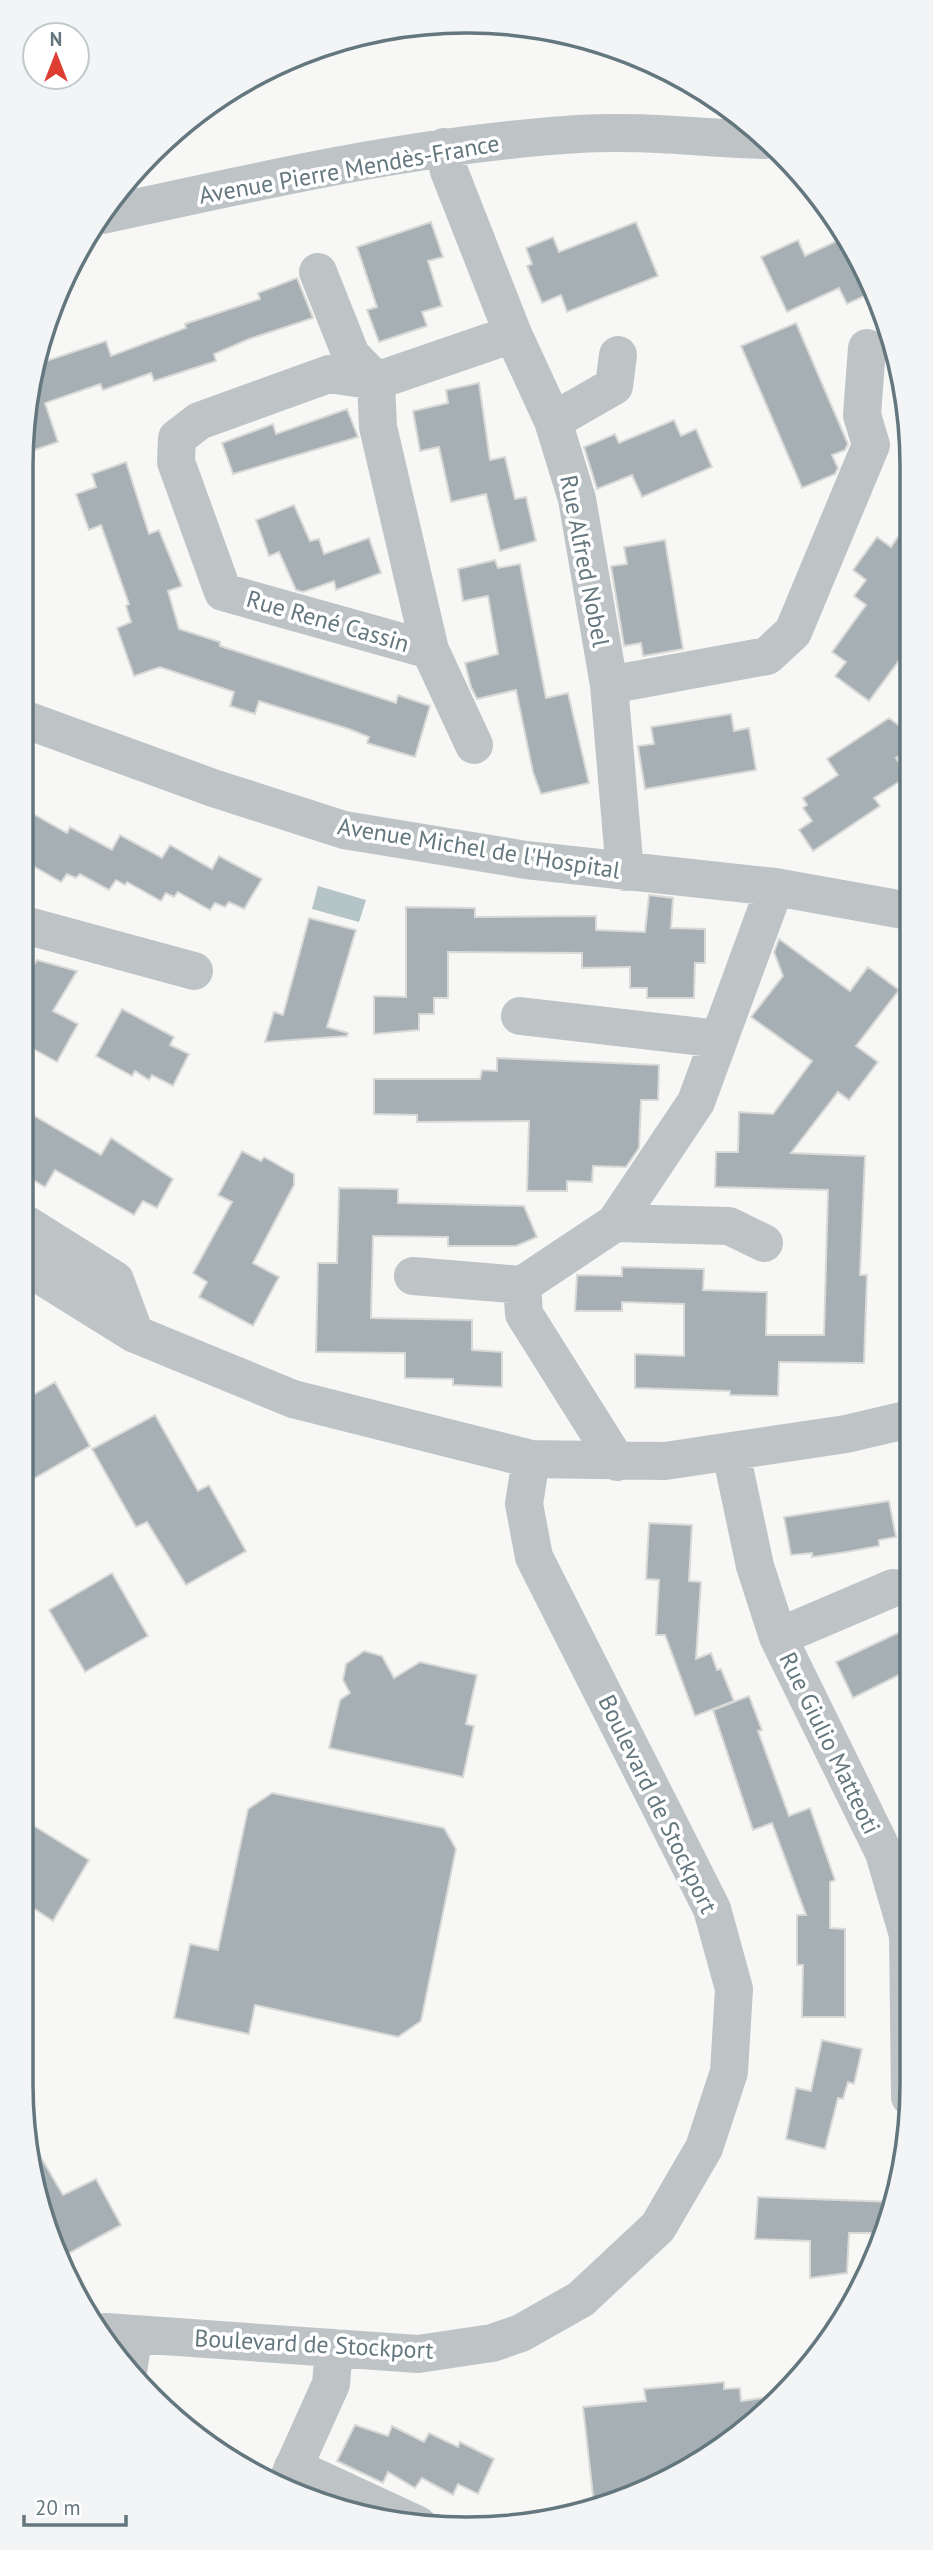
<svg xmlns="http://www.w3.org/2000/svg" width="933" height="2550" font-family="'PT Sans',sans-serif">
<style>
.water{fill:#b5c4c6}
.building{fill:#a6b0b4;stroke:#d9d9d7;stroke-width:2}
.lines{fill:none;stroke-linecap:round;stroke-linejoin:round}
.minor{stroke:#bec4c6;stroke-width:38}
.labels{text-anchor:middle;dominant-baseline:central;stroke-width:7;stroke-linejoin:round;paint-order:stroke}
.street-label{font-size:24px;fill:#64777e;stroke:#fff}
.rim{fill:none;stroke:#64777e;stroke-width:3.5}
</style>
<rect width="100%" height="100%" fill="#f7f7f5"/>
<path class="water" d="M318,886l48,14 -7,22 -47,-13z"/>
<path class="building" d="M431,222l12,35 -15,4 14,45 -20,6 5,14 -48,16 -12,-32 10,-3 -20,-60z
M636,222l22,54 -91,36 -6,-17 -19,8 -15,-37 5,-2 -6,-16 27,-11 6,15z
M845,237l21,33 7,22 -26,12 -8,-16 -52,24 -26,-55 37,-17 7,16z
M297,278l16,40 -64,21 -35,15 2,7 -62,20 -3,-8 -48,17 -3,-6 -55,19 13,39 -35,12 11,-89 72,-24 5,15 75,-28 -1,-4 75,-25 -2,-6z
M796,323l52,121 -3,6 -13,5 6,13 -3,6 -33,14 -61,-142z
M479,383l11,77 15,-3 10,42 11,-2 10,44 -36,10 -14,-57 -35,8 -12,-55 -19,4 -7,-40 35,-8 -2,-13z
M347,409l11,28 -125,37 -11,-31 51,-19 3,10z
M674,420l7,16 15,-7 16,38 -70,30 -10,-22 -35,14 -13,-42 31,-13 4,9z
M126,462l23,72 10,-4 23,56 -14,5 11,38 41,13v4l176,57 2,-8 32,11 -15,51 -48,-14 2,-6 -20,-8 -90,-28 -4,13 -25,-8 4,-14 -74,-25 -26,9 -17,-48 14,-6 -5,-16 3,-2 -28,-79 -12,5 -13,-36 20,-7 -4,-13z
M294,505l16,36 9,-2 5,15 45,-16 12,35 -45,17 -2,-9 -31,11 -7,-2 -17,-38 -10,4 -13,-36z
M908,522l1,125 -40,54 -34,-25 11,-14 -14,-10 34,-47 -12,-9 12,-16 -13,-10 24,-33 14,10z
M665,540l18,109 -40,7 -2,-13 -17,3 -13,-80 16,-2 -3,-17z
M495,560l3,8 22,-4 26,134 22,-5 21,90 -48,11 -8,-22 -17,-82 -39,9 -6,-12 -6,-24 33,-9 -10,-58 -25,5 -5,-32z
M731,714l3,17 15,-3 7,42 -111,19 -7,-43 16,-2 -3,-17z
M889,718l20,15v16l-13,9 12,18 -34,22 6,8 -67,45 -14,-21 13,-9 -9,-13 4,-3 -4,-7 35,-23 -11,-16z
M21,807l46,26 3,-6 42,23 8,-15 42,23 8,-13 42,24 7,-13 43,23 -18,30 -15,-7 -4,5 -10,-4 -5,7 -32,-18 -4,5 -8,-4 -5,8 -34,-19 -2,3 -9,-5 -7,10 -29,-16 -4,4 -9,-4 -6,8 -40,-23z
M649,895l24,3 -2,30 34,1v34h-10l-1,35h-47v-10h-17v-21l-48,1v-15l-134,-1v46h-14v16h-15v16l-45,4v-38l32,1v-90l69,1v9l121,-1v14l49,2z
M309,918l47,12 -29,97 21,6 -1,3 -82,6 9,-30 9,3z
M779,939l71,52 18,-24 31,23 -43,56 22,16 -29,38 -11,-8 -47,61 74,3 -5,119h7l-3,88 -85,-1 -1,34 -48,-1v-4l-95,-3v-34l49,2v-52l-62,-2v9h-47l2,-36 45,1v-9l82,2 -1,21 64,2 -1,43h58l4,-145 -113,-3 1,-35h22l1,-40 34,2 39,-53 -61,-44 32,-41 -9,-24z
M37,960l40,11 -24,40 25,13 -21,38 -36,-20v-56z
M122,1009l52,28 -4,8 19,9 -16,32 -21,-11 -3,5 -14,-9 -3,5 -36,-20z
M497,1058l162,7 -1,35h-17l-2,48 -13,19 -33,-1 -1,16 -25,-1v10h-40l2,-70 -112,1v-7l-43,-1v-35h106l2,-9 15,1z
M21,1108l80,47 10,-17 62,41 -16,29 -14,-7 -9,14 -79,-45 -10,17 -24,-14z
M242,1151l19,10 3,-4 30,17v11l-41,78 26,14 -26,49 -54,-29 8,-15 -14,-9 39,-71 -14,-7z
M339,1188l59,1v14l126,3 13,31 -21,9h-68v-9l-75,-1 -2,82 101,2v30l30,2v35l-49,-2v-6l-48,-1v-25l-89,-1 2,-89h19z
M55,1382l35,64 -69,40v-84z
M155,1415l43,76 11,-6 37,66 -60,34 -39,-63 -11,5 -44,-78z
M889,1501l7,36 -17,3v6l-33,6 -34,5v-4l-21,2 -7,-38z
M649,1523l43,2 -3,56 12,1 -5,77 15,-6 6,17 4,-1 13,32 -39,15 -30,-81h-9l3,-55 -13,-1z
M112,1573l36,63 -63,36 -36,-62z
M902,1631l9,20v18l-58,29 -17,-36z
M364,1651l18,5 12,22 26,-16 57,13 -11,49 8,2 -11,51 -134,-29 11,-48 10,-7 -7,-13 3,-16z
M749,1696l13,34 -4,1 31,85 21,-8 25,72 -5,2v46l15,1v88h-43l1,-52h-6v-50h9l-34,-92 -19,7 -40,-120z
M272,1793l172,35 12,21 -35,172 -23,16 -143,-32 -6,29 -75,-16 16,-74 28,6 30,-141z
M21,1818l68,42 -36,61 -26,-17 3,-5 -9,-6z
M822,2040l40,9 -8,35 -6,-2 -5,17 -5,-1 -13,51 -39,-10 10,-51 15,3z
M33,2144l30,51 33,-16 25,46 -57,31 -20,-35z
M758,2197l137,5 -15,31h-31l-2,40 -37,5v-37l-55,-2z
M724,2382v7l16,-1 1,13 34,-5 -61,58 -120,50 -11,-97 63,-6 -2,-12z
M355,2425l33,11 4,-10 32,16 5,-9 29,14 2,-5 34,17 -16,35 -20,-10 -5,11 -31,-17 -7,10 -27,-16 -5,11 -46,-22z"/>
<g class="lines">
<path class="minor" d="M444,147l5,24 64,163 40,87 24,78 32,186 16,187
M103,215c157,-34 314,-71 475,-81 61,-4 125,4 186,6
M318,272l33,83 25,26 2,46 52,223
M553,421l61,-35 4,-31
M609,685l158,-29 26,-24 78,-187 -9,-30 5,-67
M21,718l192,70 131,42 182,30 249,27 134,24
M474,745l-44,-95 -207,-58 -47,-130 1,-24 22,-17 130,-47 47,7 137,-47
M21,924l173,47
M520,1016l199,23
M21,1221l94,59 20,54
M615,1223l114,3 35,17
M21,1263l114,71 158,65 238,60 134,2 181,-27 64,-15
M413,1276l109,9
M731,1453l24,113 23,71 106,216 24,82 2,162
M617,1462l-93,-148 -2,-29 93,-62 81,-121 79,-215
M778,1637l115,-49
M106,2332l312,22 74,-11 29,-10 60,-34 77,-72 46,-79 25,-76 5,-83 -22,-80 -178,-352 -10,-53 7,-45
M128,2371l6,-37
M293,2467l125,58
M286,2484l45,-100 3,-36"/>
</g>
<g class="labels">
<g class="street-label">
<text transform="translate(349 169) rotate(-10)">Avenue Pierre Mendès-France</text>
<text transform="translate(585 561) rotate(79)">Rue Alfred Nobel</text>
<text transform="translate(328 621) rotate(16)">Rue René Cassin</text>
<text transform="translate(479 848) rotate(9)">Avenue Michel de l'Hospital</text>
<text transform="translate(830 1743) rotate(64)">Rue Giulio Matteoti</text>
<text transform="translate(658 1804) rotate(64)">Boulevard de Stockport</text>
<text transform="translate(314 2344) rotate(3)">Boulevard de Stockport</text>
</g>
</g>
<path d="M0 0H933V2550H0ZM466 33H467A433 433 0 0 1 900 466V2084A433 433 0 0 1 467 2517H466A433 433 0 0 1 33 2084V466A433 433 0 0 1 466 33Z" fill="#f3f4f5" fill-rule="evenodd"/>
<path class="rim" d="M466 33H467A433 433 0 0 1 900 466V2084A433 433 0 0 1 467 2517H466A433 433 0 0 1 33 2084V466A433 433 0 0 1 466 33Z"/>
<g transform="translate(56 56)"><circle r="33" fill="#ffffff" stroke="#c1c9cb" stroke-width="2"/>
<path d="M0-5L12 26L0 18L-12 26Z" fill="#dc3e31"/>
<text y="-10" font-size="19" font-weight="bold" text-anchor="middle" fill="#64777e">N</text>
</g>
<path d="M24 2515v10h102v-10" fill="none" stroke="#64777e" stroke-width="3.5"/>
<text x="35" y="2515" font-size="21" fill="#64777e" stroke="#ffffff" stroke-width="5" paint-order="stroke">20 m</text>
</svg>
